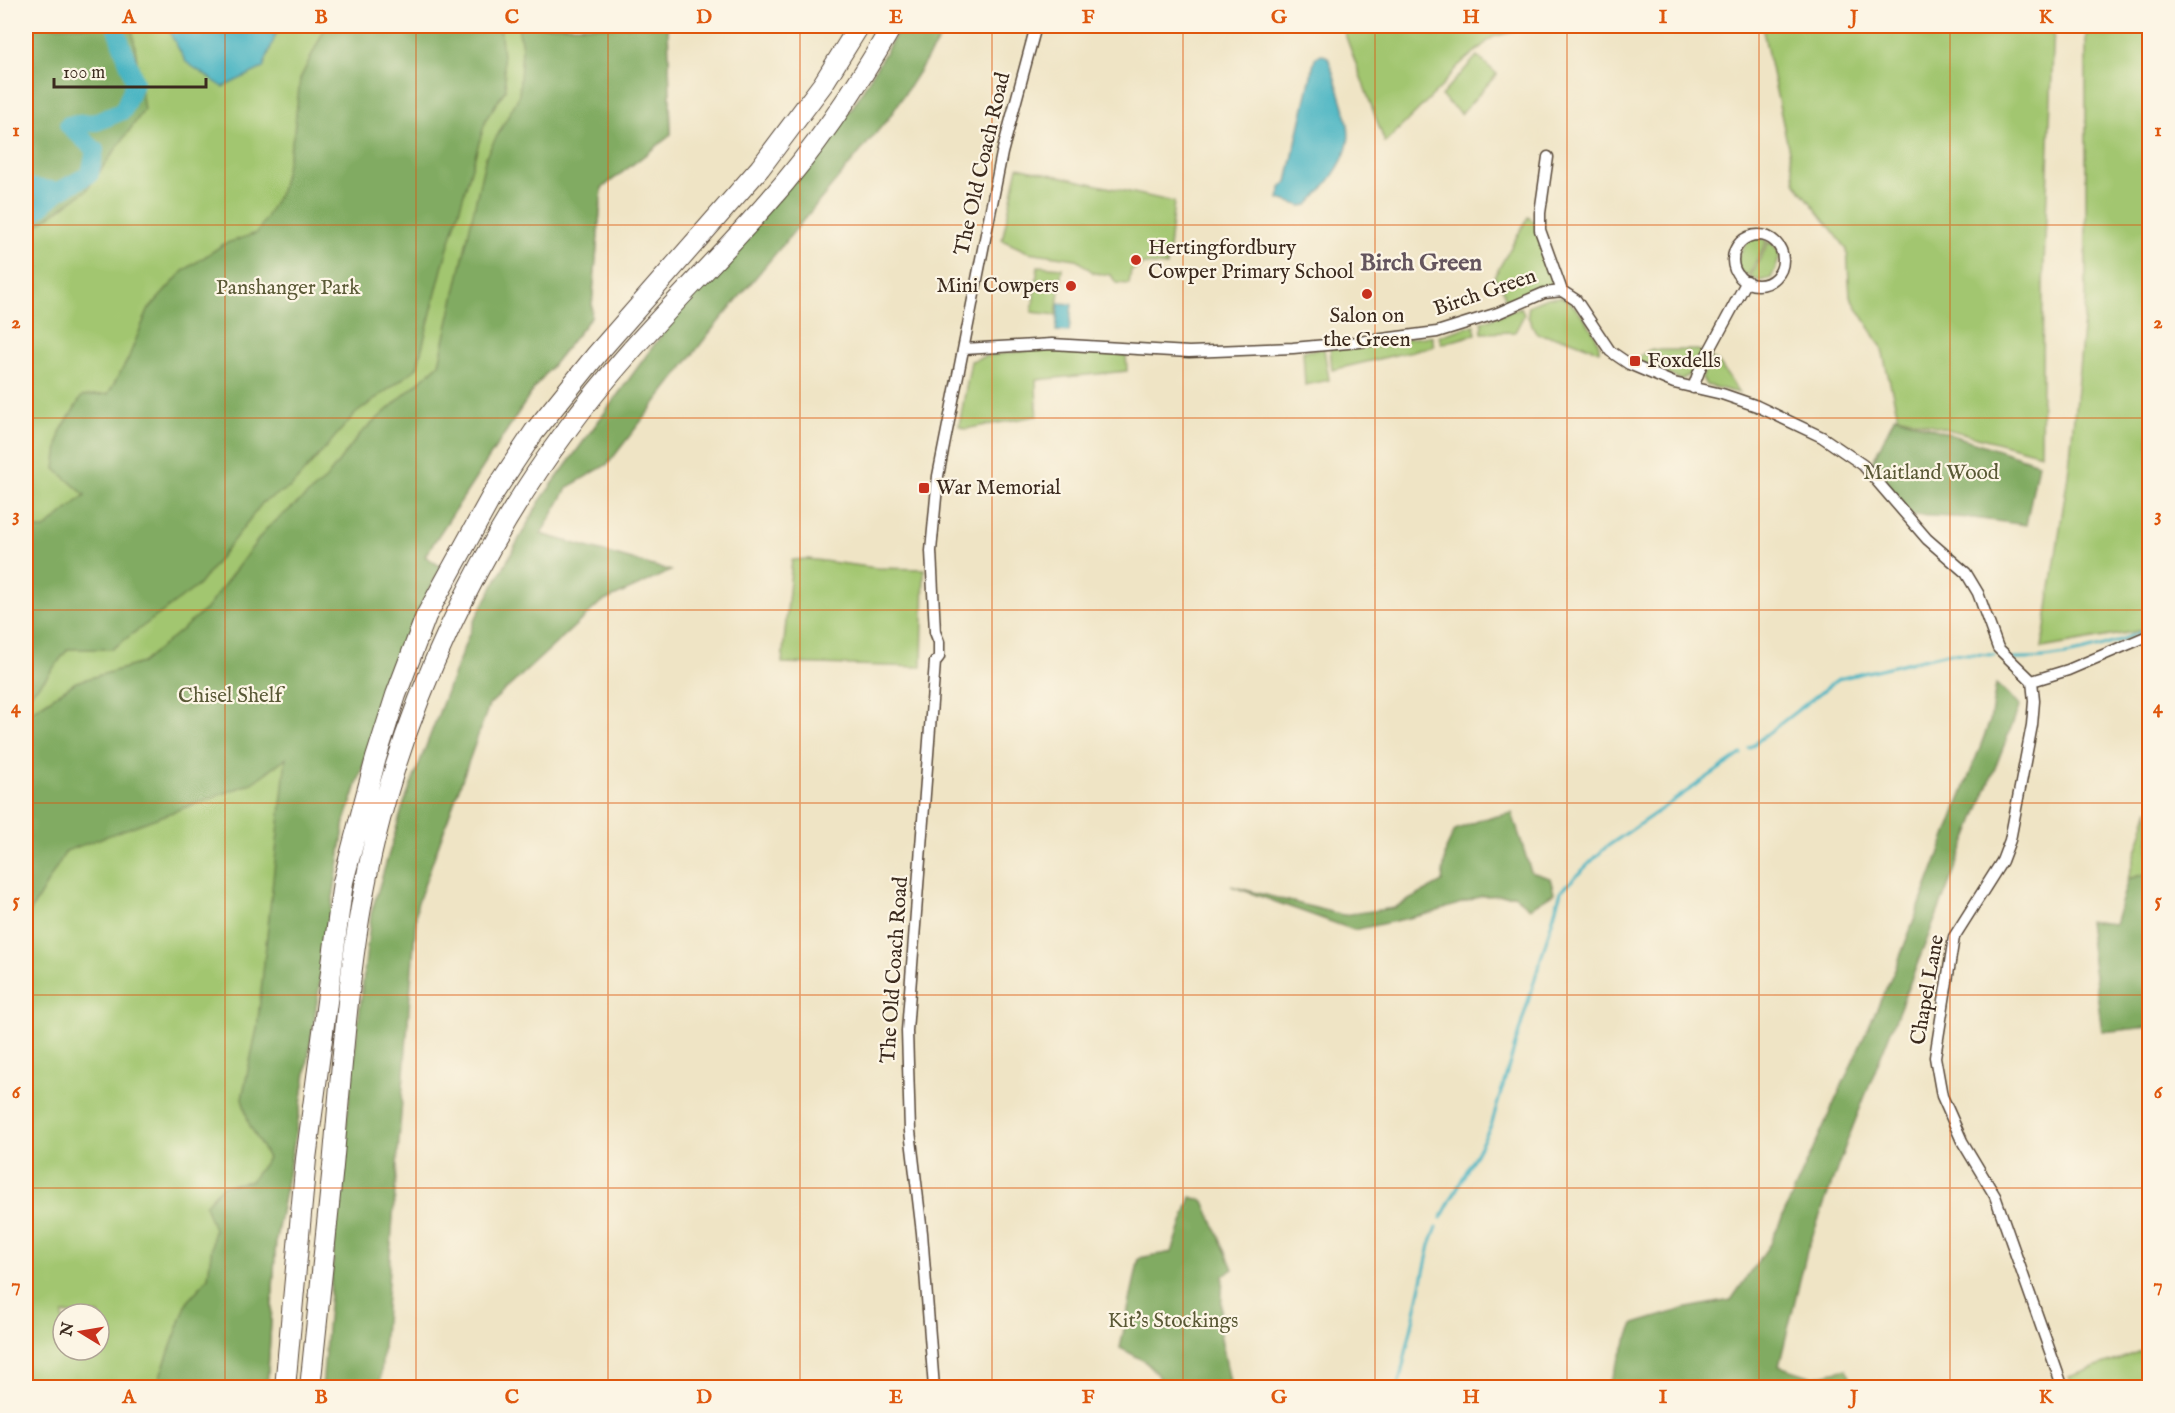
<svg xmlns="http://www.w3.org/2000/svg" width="2175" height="1413" font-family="'IM FELL English',serif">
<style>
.green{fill:#a2c66f;stroke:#6e7846;stroke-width:1.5;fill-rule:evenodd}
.forest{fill:#81ab62;stroke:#5e6a40;stroke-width:1.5}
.water{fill:#46b4c2;stroke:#406f70;stroke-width:1.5}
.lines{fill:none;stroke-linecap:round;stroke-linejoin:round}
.stream{stroke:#46b4c2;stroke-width:3}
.river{stroke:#46b4c2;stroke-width:18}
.street-casing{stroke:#564637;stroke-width:13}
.highway-casing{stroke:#564637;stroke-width:22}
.street{stroke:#fff;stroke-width:10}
.highway{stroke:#fff;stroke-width:20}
.grid{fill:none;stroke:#df570d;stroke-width:1.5;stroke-opacity:0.55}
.poi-dot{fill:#c8321e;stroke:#fcf5e5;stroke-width:2}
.labels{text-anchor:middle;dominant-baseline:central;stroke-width:4.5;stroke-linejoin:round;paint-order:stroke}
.street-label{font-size:21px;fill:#3b2a1e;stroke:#fcf5e5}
.poi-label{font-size:21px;fill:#3b2a1e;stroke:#fcf5e5;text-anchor:start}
.park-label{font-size:21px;fill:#5a5936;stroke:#fcf5e5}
.quarter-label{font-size:24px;font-weight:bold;fill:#64555e;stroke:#fcf5e5}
.neatline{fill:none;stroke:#df570d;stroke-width:2}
.grid-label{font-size:20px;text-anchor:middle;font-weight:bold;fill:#df570d}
</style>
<rect width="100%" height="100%" fill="#fcf5e5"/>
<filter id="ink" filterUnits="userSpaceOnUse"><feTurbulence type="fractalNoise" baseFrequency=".0167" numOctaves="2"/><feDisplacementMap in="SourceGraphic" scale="12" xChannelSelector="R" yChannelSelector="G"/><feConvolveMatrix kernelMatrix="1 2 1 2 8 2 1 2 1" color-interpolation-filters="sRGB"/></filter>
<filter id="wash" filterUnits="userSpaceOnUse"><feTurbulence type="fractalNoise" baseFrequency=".008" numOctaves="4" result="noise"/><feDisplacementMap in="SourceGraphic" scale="24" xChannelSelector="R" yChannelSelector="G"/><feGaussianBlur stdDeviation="1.35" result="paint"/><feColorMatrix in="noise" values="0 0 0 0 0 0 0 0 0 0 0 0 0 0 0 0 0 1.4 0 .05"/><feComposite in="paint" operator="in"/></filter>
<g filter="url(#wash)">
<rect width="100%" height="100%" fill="#efe4c5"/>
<path class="green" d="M26,26h642l3,109 -69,53 -11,129 -56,70 -110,169 16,11 -36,71 -60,183 -44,283 -25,135 -9,148h-241zM63,1314h36v36h-36z
M1342,26h193l-42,11 -35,29 -17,21 -56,56z
M1762,26h292l-11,262 -2,166 -143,-38 -17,-70 -31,-50 -3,-47 -51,-65z
M2086,26h63v603l-107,19 26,-173 18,-174z
M1477,56l20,18 -36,40 -20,-18z
M1018,167l156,35 -7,64 -24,-2 -4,4 -8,2 -2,14 -13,-1 -5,-8 -17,-2 -18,-14 -48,-7 -26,-12z
M1528,217l8,6 19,61 -48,20 -5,-17 -8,-10z
M1758,237l9,4 -19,35 -10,-7v-11l10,-18z
M1769,242c17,10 9,21 2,36l-11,3 -10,-4z
M1038,266l24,2 -6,47 -24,-3z
M1561,297c14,5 40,40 38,54l-28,-11 -34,-6 -9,-17v-11l19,-8z
M1521,307l3,8 -9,17 -33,1v-11z
M1474,325l2,9 -34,10 -3,-8z
M1432,336l2,10 -102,24 -2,-22 56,-2 3,-5z
M1047,348l79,7 1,16 -91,9 1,36 -72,13 -6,-3 12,-65 15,-5z
M1324,349l5,31 -24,5 -2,-34z
M1649,350h49l5,3 -12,21 -10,6 -47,-20z
M1710,357l9,6 20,30 -33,-8 -4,-7z
M808,559l69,9 47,1 -2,98 -140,-4 10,-103z
M2149,809v64l-21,6z
M2149,1348v39h-76l-4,-10z"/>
<path class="forest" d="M26,26h106l12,84 -58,81 -60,42z
M326,26h174l6,63 -20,30 -43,146 -26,103 -62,46 -64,73 -28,15 -64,83 -87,64h-44l-23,30 -19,19v-169h18l41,-34 -30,-26 5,-37 22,-36 26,-2 20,-35 20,-49 35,-39 41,-27 33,-11 24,-42 13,-59 6,-53z
M518,26h150l3,109 -69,53 -11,129 -56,70 -110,169 16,11 -36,71 -60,183 -44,283 -25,135 -9,148h-111l31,-84 21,-26 6,-48 -9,-24 17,-19 29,-5 17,-23 -19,-34 -7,-26 15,-69 29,-271 -34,25 -186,68 -40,68v-204l50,-33 66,-19 64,-54 60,-80 58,-48 36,-47 79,-70 47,-208 33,-60 3,-48z
M901,26h47l-57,89 -180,216 -103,133 -40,23 -27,47 130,37 -71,32 -111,102 -72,200 -37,482 -58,1 18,-211 31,-263 32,-108 71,-185 66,-120 133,-182 178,-209z
M1895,416l143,47 -12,62 -53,-7 -64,-3 -39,-48z
M1996,684l24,21 -172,434 -41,112 -28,115 34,11 33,-8 11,18h-250l27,-63 53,-16 44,-8 39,-56 128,-282 92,-241z
M1512,813l19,59 19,6 4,15 -24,15 -16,-13 -32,1 -50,17 -78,17 -123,-44 112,29 51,-7 48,-26 4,-33 9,-19 28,-11z
M2149,873v154l-47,5 -14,-111 27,3 13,-45z
M1191,1197l13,4 29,68 -10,7 -3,57 11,54h-67c-12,-24 -20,-27 -44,-39l19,-90 33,-6z"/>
<path class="water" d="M166,26h113l-16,42 -40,19 -37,-25z
M1321,54l7,3c6,21 25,66 20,86 -5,24 -24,45 -40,62l-7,1 -22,-7 2,-11 6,-6 28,-124z
M1059,303l13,1 -3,28 -13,-1z"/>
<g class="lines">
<path class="stream" d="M2139,26l11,16
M2014,659c49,1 91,-11 136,-31
M1749,748l89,-69 110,-26 46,2
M1441,1218l50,-92 70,-235 44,-43 136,-94
M1398,1388l32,-143 7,-18"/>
<path class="river" d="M26,187l33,4 31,-17 5,-24 -27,-25 29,-3 26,-11 12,-29 -20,-56
M26,220l33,-29"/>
</g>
</g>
<g filter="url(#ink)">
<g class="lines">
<g class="street-casing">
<path id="street" d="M1548,157l-8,56v17l22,61
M1733 260a25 25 0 1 1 50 0a25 25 0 1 1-50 0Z
M964,349l88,-5 137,8 104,-4 66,-6 78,-10 61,-19 46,-20 18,-2 14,9 34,51 19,13 45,19 48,11 35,12 65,31 41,28 64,74 39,34 12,20 20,55 34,33
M1693,388l8,-22 46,-85
M2032,681l2,20 -2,24 -22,115 -8,21 -48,76 -19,120 7,39 20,45 33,55 68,192
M2032,681l36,-11 82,-35
M934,1388l-12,-155 -12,-102 -3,-100 28,-369 4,-5v-15l-4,-10 -4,-81 7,-75 64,-323 34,-127"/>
</g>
<g class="highway-casing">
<path id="highway" d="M285,1388l21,-229 37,-277 33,-124 20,-63 30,-79 67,-122 41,-62 63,-78 163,-186 63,-84 36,-58
M310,1388c7,-74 16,-148 23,-222 10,-109 16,-220 42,-327 35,-144 103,-289 191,-408 60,-83 135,-153 203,-230 45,-51 89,-116 123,-175"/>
</g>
<use href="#street" class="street"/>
<use href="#highway" class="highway"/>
</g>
</g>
<path class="grid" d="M225,26v1362M416,26v1362M608,26v1362M800,26v1362M992,26v1362M1183,26v1362M1375,26v1362M1567,26v1362M1759,26v1362M1950,26v1362M26,225h2124M26,418h2124M26,610h2124M26,803h2124M26,995h2124M26,1188h2124"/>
<g class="poi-dot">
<circle cx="1136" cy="260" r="6"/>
<circle cx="1071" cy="286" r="6"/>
<circle cx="1367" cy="294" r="6"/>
<rect x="1629" y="355" width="12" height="12" rx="3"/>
<rect x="918" y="482" width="12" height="12" rx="3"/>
</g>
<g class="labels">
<g class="street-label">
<text transform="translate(983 164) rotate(-77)">The Old Coach Road</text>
<text transform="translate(1485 293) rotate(-19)">Birch Green</text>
<text transform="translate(895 970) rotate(-86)">The Old Coach Road</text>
<text transform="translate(1928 990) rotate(-80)">Chapel Lane</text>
</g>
<g class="poi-label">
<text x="1148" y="248">Hertingfordbury<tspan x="1148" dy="24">Cowper Primary School</tspan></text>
<text x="1059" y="286" text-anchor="end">Mini Cowpers</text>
<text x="1367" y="316" text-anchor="middle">Salon on<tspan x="1367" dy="24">the Green</tspan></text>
<text x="1647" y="361">Foxdells</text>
<text x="936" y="488">War Memorial</text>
</g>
<g class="park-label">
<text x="288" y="288">Panshanger Park</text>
<text x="1931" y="473">Maitland Wood</text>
<text x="230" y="696">Chisel Shelf</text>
<text x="1173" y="1321">Kit's Stockings</text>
</g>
<g class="quarter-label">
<text x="1421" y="263">Birch Green</text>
</g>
</g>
<rect width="2175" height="1413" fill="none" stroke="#fcf5e5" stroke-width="66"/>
<g transform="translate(81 1332) rotate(281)"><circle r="28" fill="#fcf5e5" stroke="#afa495" stroke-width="1.5"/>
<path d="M0-4.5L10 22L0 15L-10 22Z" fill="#c8321e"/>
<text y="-9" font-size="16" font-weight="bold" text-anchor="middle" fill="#3b2a1e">N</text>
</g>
<path d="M54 78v9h152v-9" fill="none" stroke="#3b2a1e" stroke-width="3"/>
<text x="63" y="78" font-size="18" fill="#3b2a1e" stroke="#fcf5e5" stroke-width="4.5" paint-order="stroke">100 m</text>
<rect x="33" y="33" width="2109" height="1347" class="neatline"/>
<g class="grid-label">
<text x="129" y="23">A</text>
<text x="321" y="23">B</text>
<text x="512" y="23">C</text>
<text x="704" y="23">D</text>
<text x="896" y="23">E</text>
<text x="1088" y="23">F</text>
<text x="1279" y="23">G</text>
<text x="1471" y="23">H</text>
<text x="1663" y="23">I</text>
<text x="1854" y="23">J</text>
<text x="2046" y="23">K</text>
<text x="16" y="136">1</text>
<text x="2158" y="136">1</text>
<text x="16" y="328">2</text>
<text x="2158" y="328">2</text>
<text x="16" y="521">3</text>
<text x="2158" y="521">3</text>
<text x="16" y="713">4</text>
<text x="2158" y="713">4</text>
<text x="16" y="906">5</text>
<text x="2158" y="906">5</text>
<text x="16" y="1098">6</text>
<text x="2158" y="1098">6</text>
<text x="16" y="1291">7</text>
<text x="2158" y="1291">7</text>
<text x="129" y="1403">A</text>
<text x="321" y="1403">B</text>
<text x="512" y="1403">C</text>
<text x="704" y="1403">D</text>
<text x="896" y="1403">E</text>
<text x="1088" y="1403">F</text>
<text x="1279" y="1403">G</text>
<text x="1471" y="1403">H</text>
<text x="1663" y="1403">I</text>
<text x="1854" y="1403">J</text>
<text x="2046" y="1403">K</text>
</g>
</svg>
